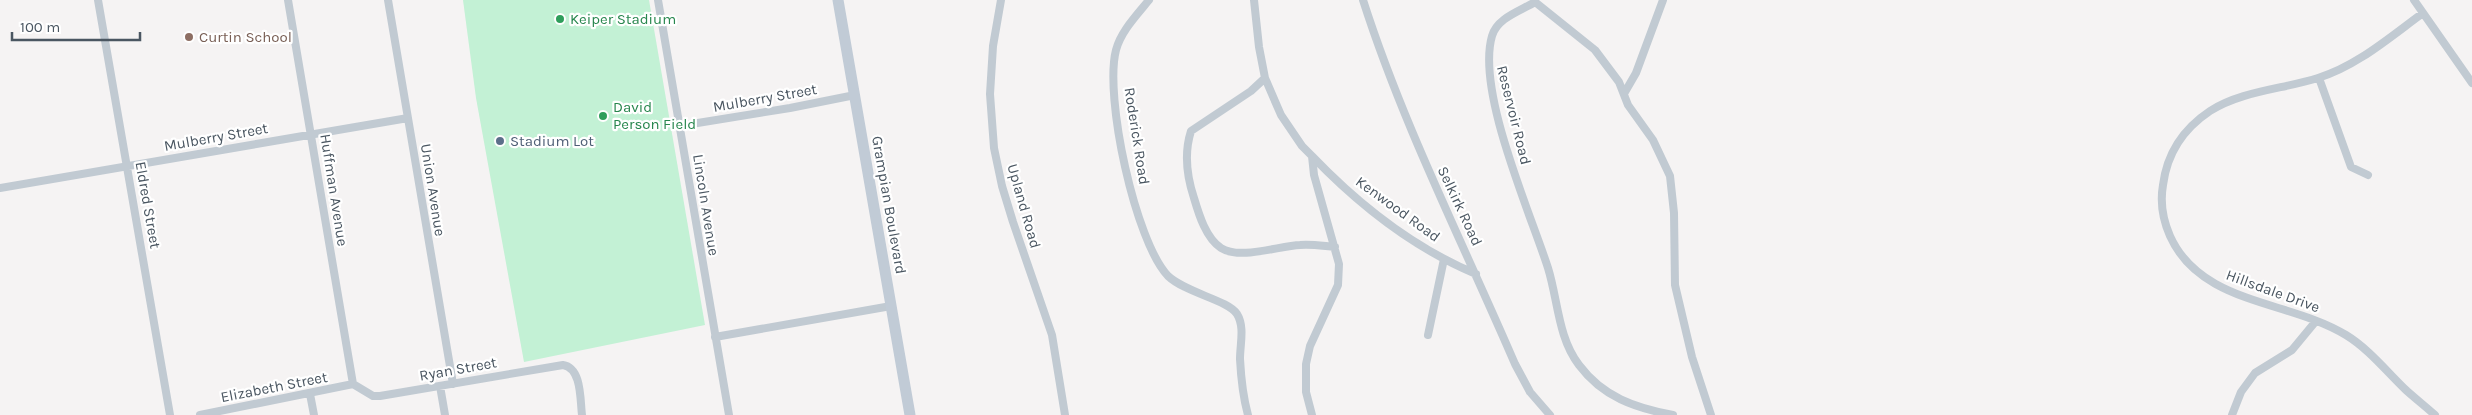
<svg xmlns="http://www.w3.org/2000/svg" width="2472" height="415" font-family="Karla,sans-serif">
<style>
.green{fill:#c3f1d5}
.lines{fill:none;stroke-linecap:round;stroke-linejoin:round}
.street{stroke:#c1cad2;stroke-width:8}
.secondary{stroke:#c1cbd6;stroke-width:11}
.leisure-dot{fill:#2e9e5b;stroke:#fff;stroke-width:2}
.education-dot{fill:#8d6e63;stroke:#fff;stroke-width:2}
.service-dot{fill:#5c6f8a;stroke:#fff;stroke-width:2}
.labels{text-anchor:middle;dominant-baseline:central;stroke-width:4.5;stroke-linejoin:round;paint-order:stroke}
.leisure-label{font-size:15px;fill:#27864d;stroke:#fff;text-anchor:start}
.education-label{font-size:15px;fill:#785e54;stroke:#fff;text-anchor:start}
.street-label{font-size:15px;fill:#4a5661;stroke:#fff}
.service-label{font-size:15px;fill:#4e5e75;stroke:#fff;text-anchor:start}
</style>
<rect width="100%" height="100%" fill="#f5f3f3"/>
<path class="green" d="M463,0h186l56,325 -181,37 -48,-264z"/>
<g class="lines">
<path class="street" d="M98,0l72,415
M288,0l65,384
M388,0l65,384
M658,0l71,415
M1001,0l-8,46 -3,48 4,54 8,38 11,36 39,113 13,80
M1149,0c-12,15 -28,31 -33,50 -12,46 19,191 52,226 18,17 60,24 69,38 8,13 3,30 3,45 1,19 3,38 8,56
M1254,0l5,47 6,31 -14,13 -60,40c-7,22 -4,46 3,67 5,17 12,40 27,50 18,12 58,-2 79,-3 12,-1 23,1 35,2
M1363,0c40,125 100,243 152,364l15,28 20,23
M2414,0l58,83
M2423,13c-33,24 -66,53 -105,65 -35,11 -77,13 -108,33 -27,18 -43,42 -47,74 -3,17 0,35 7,51 31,69 119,64 176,99 23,14 41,37 61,56 9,8 19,16 28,24
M1265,78l16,37 21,31 10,10 2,19 25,89 -1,21 -28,61 -4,18v28l6,23
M2319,78l32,89 17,8
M1625,92l11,-19 27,-73
M679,126l111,-18 65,-13
M1312,156c46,48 102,92 164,118
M0,188l408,-70
M1428,335l16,-76
M715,337l176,-31
M353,384l20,12h7l183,-31c19,3 17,35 19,50
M440,386l5,29
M310,394l4,21
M200,415l153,-31
M1673,415c-38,-7 -70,-18 -94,-50 -21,-27 -21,-65 -31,-97 -18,-56 -72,-177 -56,-232 5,-18 28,-25 43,-34l60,48 24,32 9,23 25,35 17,36 4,37 1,72 17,72 19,58
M2232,415l9,-23 14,-19 37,-23 24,-29"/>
<path class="secondary" d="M838,0l72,415"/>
</g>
<g class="leisure-dot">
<circle cx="560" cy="19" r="5"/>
<circle cx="603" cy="116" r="5"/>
</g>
<circle class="education-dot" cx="189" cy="37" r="5"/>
<circle class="service-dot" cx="500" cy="141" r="5"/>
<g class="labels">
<g class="leisure-label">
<text x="570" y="19">Keiper Stadium</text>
<text x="613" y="107">David<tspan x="613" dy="17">Person Field</tspan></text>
</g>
<g class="education-label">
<text x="199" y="37">Curtin School</text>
</g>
<g class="street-label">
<text transform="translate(765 98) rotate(-10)">Mulberry Street</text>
<text transform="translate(1514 115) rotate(76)">Reservoir Road</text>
<text transform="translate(1137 136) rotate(81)">Roderick Road</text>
<text transform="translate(216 137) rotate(-10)">Mulberry Street</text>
<text transform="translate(334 190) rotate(81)">Huffman Avenue</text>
<text transform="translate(433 190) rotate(81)">Union Avenue</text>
<text transform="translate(148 205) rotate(80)">Eldred Street</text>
<text transform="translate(706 205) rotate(81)">Lincoln Avenue</text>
<text transform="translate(889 205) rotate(80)">Grampian Boulevard</text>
<text transform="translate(1024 206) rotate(74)">Upland Road</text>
<text transform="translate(1460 206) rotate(65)">Selkirk Road</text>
<text transform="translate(1398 209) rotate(36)">Kenwood Road</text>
<text transform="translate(2273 291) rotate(20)">Hillsdale Drive</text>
<text transform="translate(458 369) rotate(-10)">Ryan Street</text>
<text transform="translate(274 387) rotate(-11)">Elizabeth Street</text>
</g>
<g class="service-label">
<text x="510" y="141">Stadium Lot</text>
</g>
</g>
<path d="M12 32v8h128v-8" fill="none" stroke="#4a5661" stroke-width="2.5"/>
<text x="20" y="32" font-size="15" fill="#4a5661" stroke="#ffffff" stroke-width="4" paint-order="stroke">100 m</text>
</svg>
